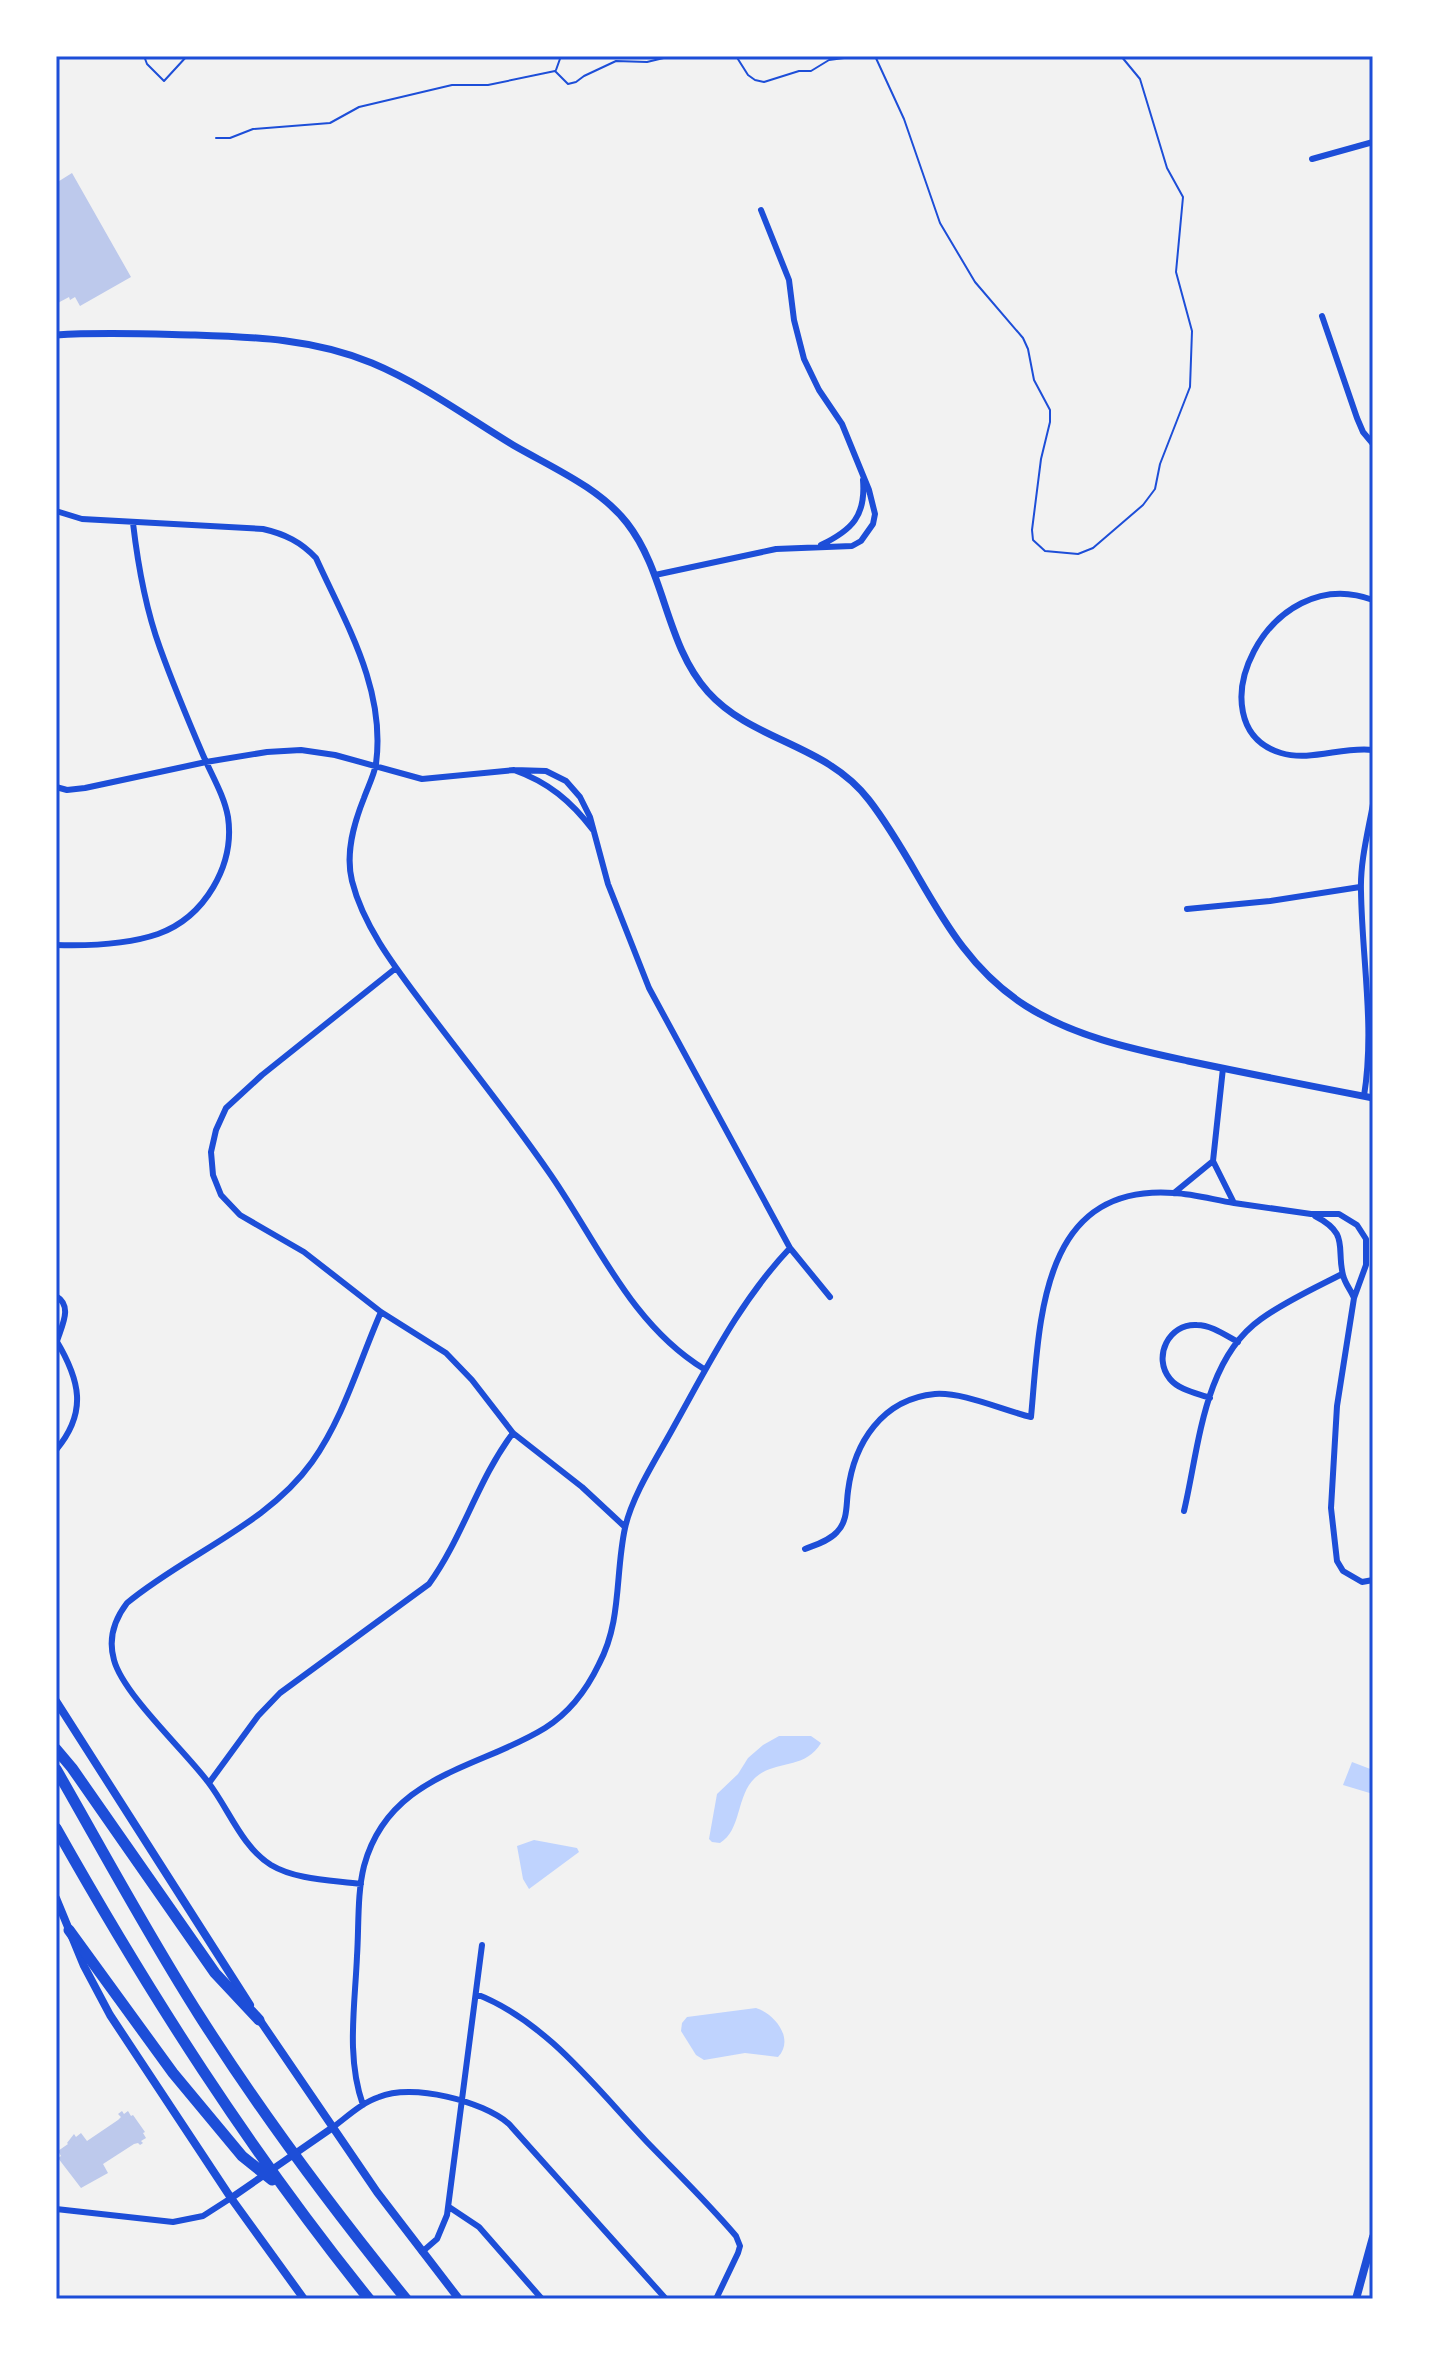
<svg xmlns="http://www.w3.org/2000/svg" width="1429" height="2355" font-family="'Playfair Display',serif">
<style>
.water{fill:#bfd3fe}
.building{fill:#bdc9ec}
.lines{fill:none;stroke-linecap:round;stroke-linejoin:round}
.path{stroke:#1d4ed8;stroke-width:2}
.minor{stroke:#1d4ed8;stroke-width:6}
.tertiary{stroke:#1d4ed8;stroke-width:7}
.secondary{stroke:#1d4ed8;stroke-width:8}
.motorway{stroke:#1d4ed8;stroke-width:11}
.neatline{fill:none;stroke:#1d4ed8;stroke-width:3}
</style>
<rect width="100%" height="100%" fill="#f2f2f2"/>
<path class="water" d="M779,1736h32l10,7c-16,27 -46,17 -65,34 -20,17 -14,53 -36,66l-8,-1 -3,-3 8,-45 21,-20 10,-16 15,-13z
M1352,1762l21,8v24l-30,-9z
M534,1840l43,8 2,4 -50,37 -6,-10 -6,-33z
M756,2008c19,6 39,31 22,49l-33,-4 -41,7 -8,-5 -15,-24 1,-8 5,-6z"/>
<path class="building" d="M72,173l59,104 -51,29 -5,-9 -5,3 -1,-3 -13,7v-121z
M122,2111l2,3 4,-3 3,5 2,-1 12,17 -2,1 3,5 -5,3 2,2 -3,2 -2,-2 -4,1 -31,20 5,9 -27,15 -23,-30 3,-2 -3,-5 10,-7 -1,-1 7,-9 2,3 5,-4 6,8 31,-21 3,-3 -3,-3z"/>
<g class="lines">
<path class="path" d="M144,56l3,8 17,17 23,-25
M736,56l12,19 7,5 9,2 35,-11h12l18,-11 30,-4
M875,56l29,63 36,104 35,59 48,56 5,11 6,31 16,30v12l-9,37 -9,71 1,10 12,11 33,3 15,-6 50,-43 12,-16 5,-25 30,-77 2,-56 -16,-59 7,-75 -16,-29 -27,-89 -19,-23
M556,70l5,-14
M216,138h14l23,-9 77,-6 29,-16 93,-22h36l67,-14 13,13 8,-2 8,-6 32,-15 31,1 25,-6"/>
<path class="minor" d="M1312,159l61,-17
M1322,316l35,102 6,14 10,12
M56,511l26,8 181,10c22,5 38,13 53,29 30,66 70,131 60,206 -2,11 -8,23 -12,34 -10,25 -19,55 -12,83 12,48 47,91 76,130 40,53 82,105 120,160 48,68 82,153 156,198
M821,545c31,-15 45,-29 42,-65
M655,575l121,-26 76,-3 9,-5 12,-17 2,-10 -6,-24 -27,-66 -23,-34 -15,-31 -10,-39 -5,-40 -28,-70
M1373,600c-106,-40 -181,126 -92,153 30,9 62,-7 92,-3
M56,787l11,3 18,-2 121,-26 61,-10 34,-2 34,5 87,24 92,-9
M593,830c-22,-29 -45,-48 -79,-60l32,1 20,10 14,16 10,20 18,67 41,104 141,260 40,49
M1187,909l83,-8 90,-14
M56,945c34,1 70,0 102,-11 47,-17 77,-69 70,-117 -4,-22 -16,-41 -25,-62 -15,-35 -30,-71 -43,-107 -15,-41 -22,-82 -27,-125
M396,968l-134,107 -36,33 -10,22 -5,22 2,23 8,20 19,20 64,37 77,60 65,41 26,27 41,53 69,54 43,40
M1223,1068l-10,93 21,42 77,11h28l18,11 9,14v26l-12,33 -17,108 -6,102 6,53 6,10 19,11 11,-2
M1364,1096c11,-69 -2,-136 -3,-205 -1,-29 7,-59 12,-87
M1174,1193l39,-32
M1315,1216c35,18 21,31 28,59 2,9 8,15 11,23
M56,1296c17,10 6,29 1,45
M56,1340c24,40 32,72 0,110
M1210,1398c-14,-5 -31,-8 -40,-19 -18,-22 -1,-56 27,-54 14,0 28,10 41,17
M1184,1511c15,-63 19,-151 77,-192 25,-18 54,-31 81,-45
M805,1549c10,-4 24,-8 32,-17 11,-11 9,-27 11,-41 6,-48 34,-92 87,-97 28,-2 67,16 96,23 9,-95 8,-234 143,-224 20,1 41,7 60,10
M209,1783l49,-67 22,-23 149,-109c34,-47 49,-105 84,-151
M361,1884c-29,-4 -65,-4 -90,-19 -30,-19 -42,-56 -63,-83 -23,-31 -85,-88 -94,-122 -6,-21 0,-40 13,-57 59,-49 140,-78 185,-141 32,-45 47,-100 69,-150
M476,1994c70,27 120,94 171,148 30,31 61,61 89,94l4,10 -2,7 -22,46
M363,2105c-17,-48 -8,-99 -6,-149 2,-30 0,-62 7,-90 25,-92 115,-97 181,-138 24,-15 42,-39 54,-64 23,-43 16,-90 26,-136 7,-32 31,-69 47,-98 36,-64 67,-128 118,-182
M332,2128c15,-11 29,-25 47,-31 33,-14 104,4 130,27l157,175
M449,2207l30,20 63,72
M56,2209l117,13 30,-6 28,-18
M422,2252l15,-13 10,-24 35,-270"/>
<path class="tertiary" d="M56,335c46,-3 93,-1 139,0 61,2 119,4 177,28 50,21 95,54 141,82 38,22 87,43 114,78 39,50 38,121 81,169 45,50 117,51 161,108 55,71 77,155 157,206 49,31 107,43 162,55 62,13 123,25 185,37
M231,2198l101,-70"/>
<path class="secondary" d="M56,1701l194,304
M56,1898l28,68 26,49 121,183 73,101
M257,2016l120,176 82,107
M1356,2299l17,-62"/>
<path class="motorway" d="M56,1749l16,19 143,205 44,47
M56,1769c47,82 92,166 143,246 63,99 133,193 207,284
M56,1828c94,167 193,322 313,471
M69,1930l104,143 69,83 30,24"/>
</g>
<rect width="1429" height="2355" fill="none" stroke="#ffffff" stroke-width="116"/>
<rect x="58" y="58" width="1313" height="2239" class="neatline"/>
</svg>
